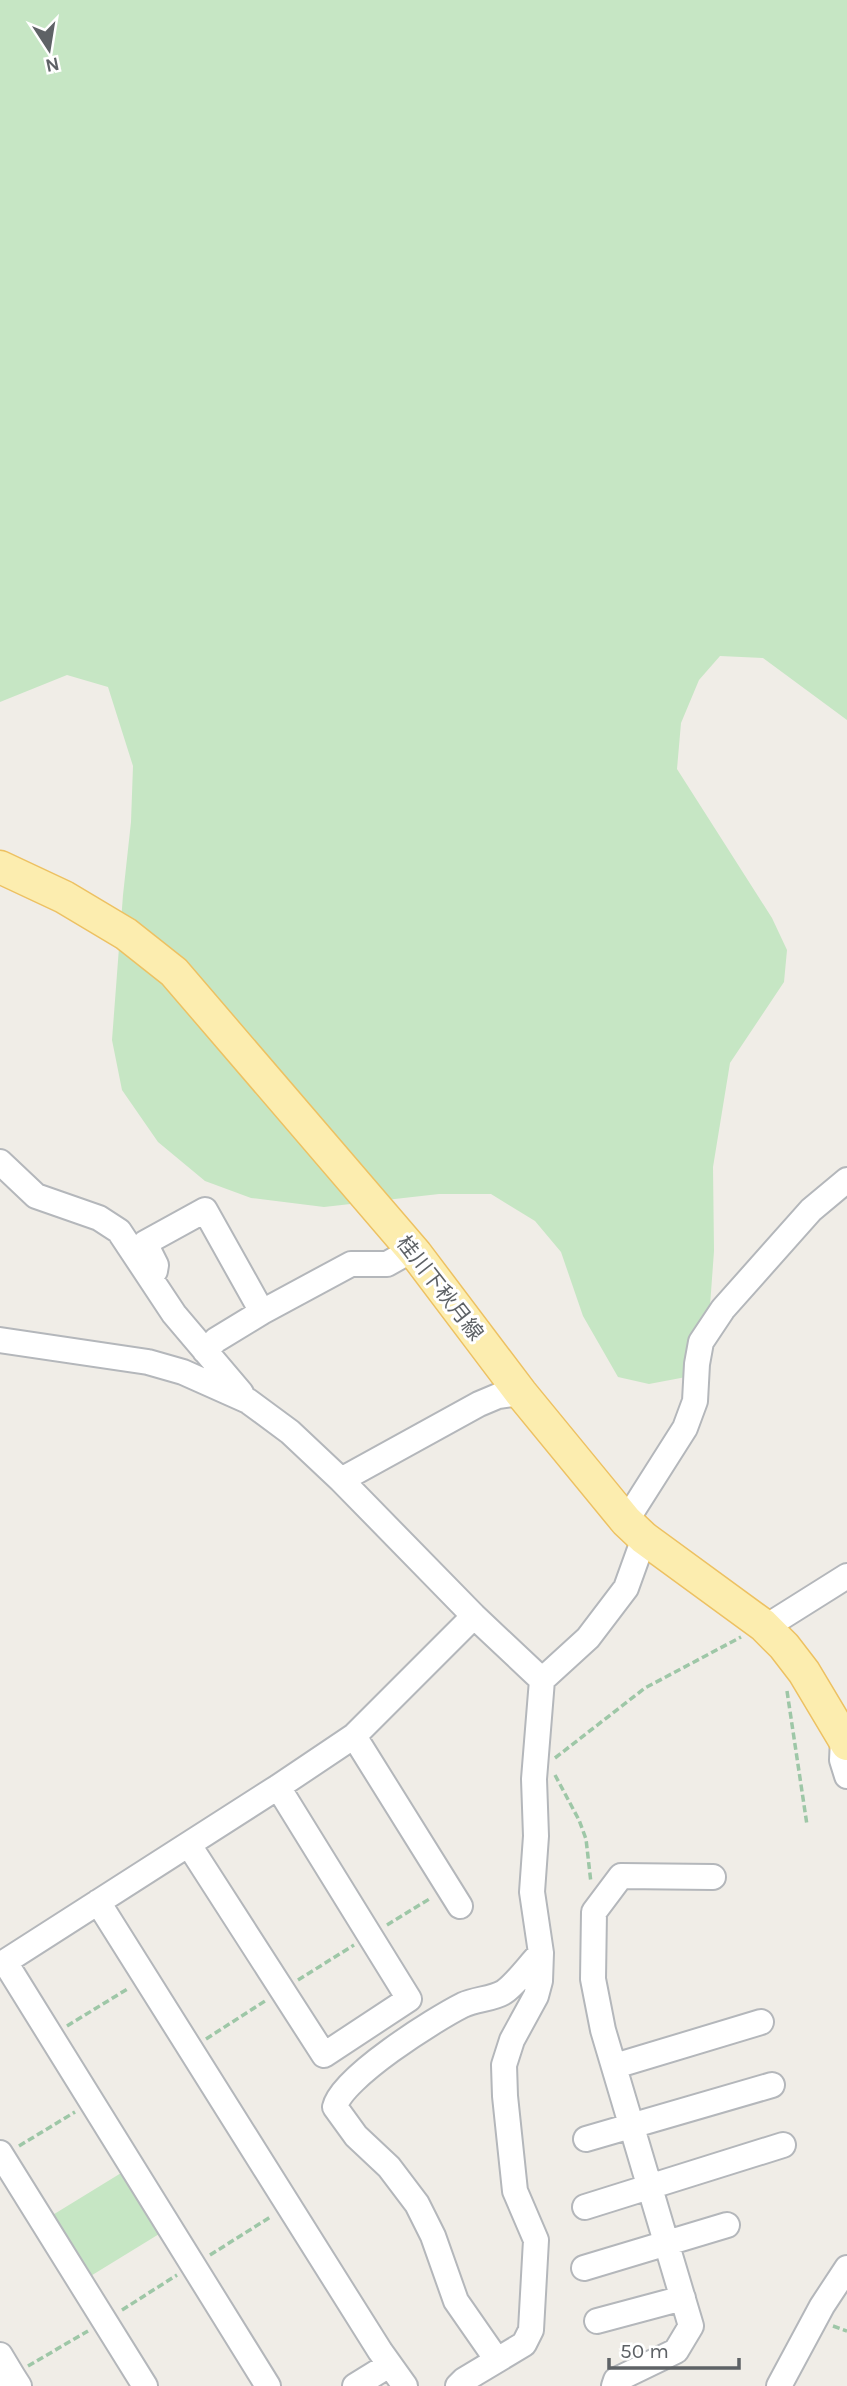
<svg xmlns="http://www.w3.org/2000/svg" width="847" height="2386" font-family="Karla,'Noto Sans JP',sans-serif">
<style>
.green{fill:#c6e6c4}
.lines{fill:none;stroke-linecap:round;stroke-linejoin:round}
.minor-casing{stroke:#b4b7bb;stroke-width:28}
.major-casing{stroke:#edc162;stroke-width:35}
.path{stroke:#9ec7a7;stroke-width:3.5;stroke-dasharray:7 3.5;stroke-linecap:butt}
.minor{stroke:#fff;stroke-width:24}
.major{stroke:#fcedaf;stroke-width:32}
.labels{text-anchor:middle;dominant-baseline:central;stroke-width:6;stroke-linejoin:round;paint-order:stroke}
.street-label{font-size:21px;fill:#5e6266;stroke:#fff}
</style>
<rect width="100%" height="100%" fill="#f0ede7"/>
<path class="green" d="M0,0h847v720l-84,-62 -43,-2 -21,24 -18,43 -4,46 95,149 15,32 -3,32 -54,81 -17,104 1,84 -7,96 -21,30 -37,7 -31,-7 -35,-61 -22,-64 -26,-31 -44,-27h-52l-115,13 -73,-9 -46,-17 -47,-39 -36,-52 -10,-50 11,-145 8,-73 2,-56 -25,-79 -41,-12 -67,27z
M126,2170l38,61 -75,46 -38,-61z"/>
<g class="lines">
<g class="minor-casing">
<path id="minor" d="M0,1162l36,34 63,22 20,13 55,83 67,79
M155,1271l1,-6 -11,-22 60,-33 57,102 -46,28 -11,11
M262,1312l89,-48h36l25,-14
M0,1340l148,22 35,10 65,29 42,31 51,48 133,136 68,64
M341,1480l138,-76 19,-8 23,-3
M626,1521l59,-93 10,-27 2,-37 4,-22 22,-33 88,-99 36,-30
M768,1631l9,-11 70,-44
M354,1736l106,170
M847,1739h-4l-1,21 5,16
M189,1845l135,210 85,-56 -131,-212
M98,1902l282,449 25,35
M5,1962l263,424
M0,1965l278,-178 76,-51 120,-120
M615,2066l146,-44
M586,2139l186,-54
M0,2153l145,233
M585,2207l198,-62
M584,2268l143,-43
M597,2321l86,-23
M0,2355l12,20
M497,2360l-41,-59 -23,-65 -16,-32 -28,-37 -33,-31 -21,-29c6,-29 100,-88 128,-102 13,-6 30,-6 41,-13 12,-8 26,-28 37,-39
M0,2383l12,-8 7,11
M355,2386l34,-21
M458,2386l6,-6 60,-36 7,-14 5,-90 -21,-49 -10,-95 -1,-31 8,-25 24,-44 4,-15 1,-28 -9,-61 4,-56 -2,-57 8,-99 46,-42 38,-50 18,-50
M614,2386l2,-6 60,-29 15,-25 -88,-296 -10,-51 1,-67 27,-36 92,1
M779,2386l43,-80 25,-38"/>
</g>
<g class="major-casing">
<path id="major" d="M0,867l64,30 62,37 48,38 242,282 105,139 105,128 18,17 119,87 21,21 20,26 43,72"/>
</g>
<path class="path" d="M787,1691l20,134
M555,1758l90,-70 96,-51
M555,1775l24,45 7,19 5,44
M387,1925l44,-27
M298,1980l56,-35
M67,2026l62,-38
M206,2039l59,-38
M19,2146l56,-34
M210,2255l62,-39
M122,2310l55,-35
M833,2326l14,5
M28,2366l60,-35"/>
<use href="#minor" class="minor"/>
<use href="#major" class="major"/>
</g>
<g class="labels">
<g class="street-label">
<text transform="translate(440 1288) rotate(52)">桂川下秋月線</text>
</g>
</g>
<g transform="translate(49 49) rotate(168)" stroke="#ffffff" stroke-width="5" paint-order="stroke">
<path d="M0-5L12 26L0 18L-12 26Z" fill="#5e6266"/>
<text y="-10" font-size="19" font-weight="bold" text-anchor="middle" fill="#5e6266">N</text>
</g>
<path d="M609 2358v10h130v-10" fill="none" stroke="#5e6266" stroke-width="3.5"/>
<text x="620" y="2358" font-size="21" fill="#5e6266" stroke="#ffffff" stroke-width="5" paint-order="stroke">50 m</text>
</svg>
